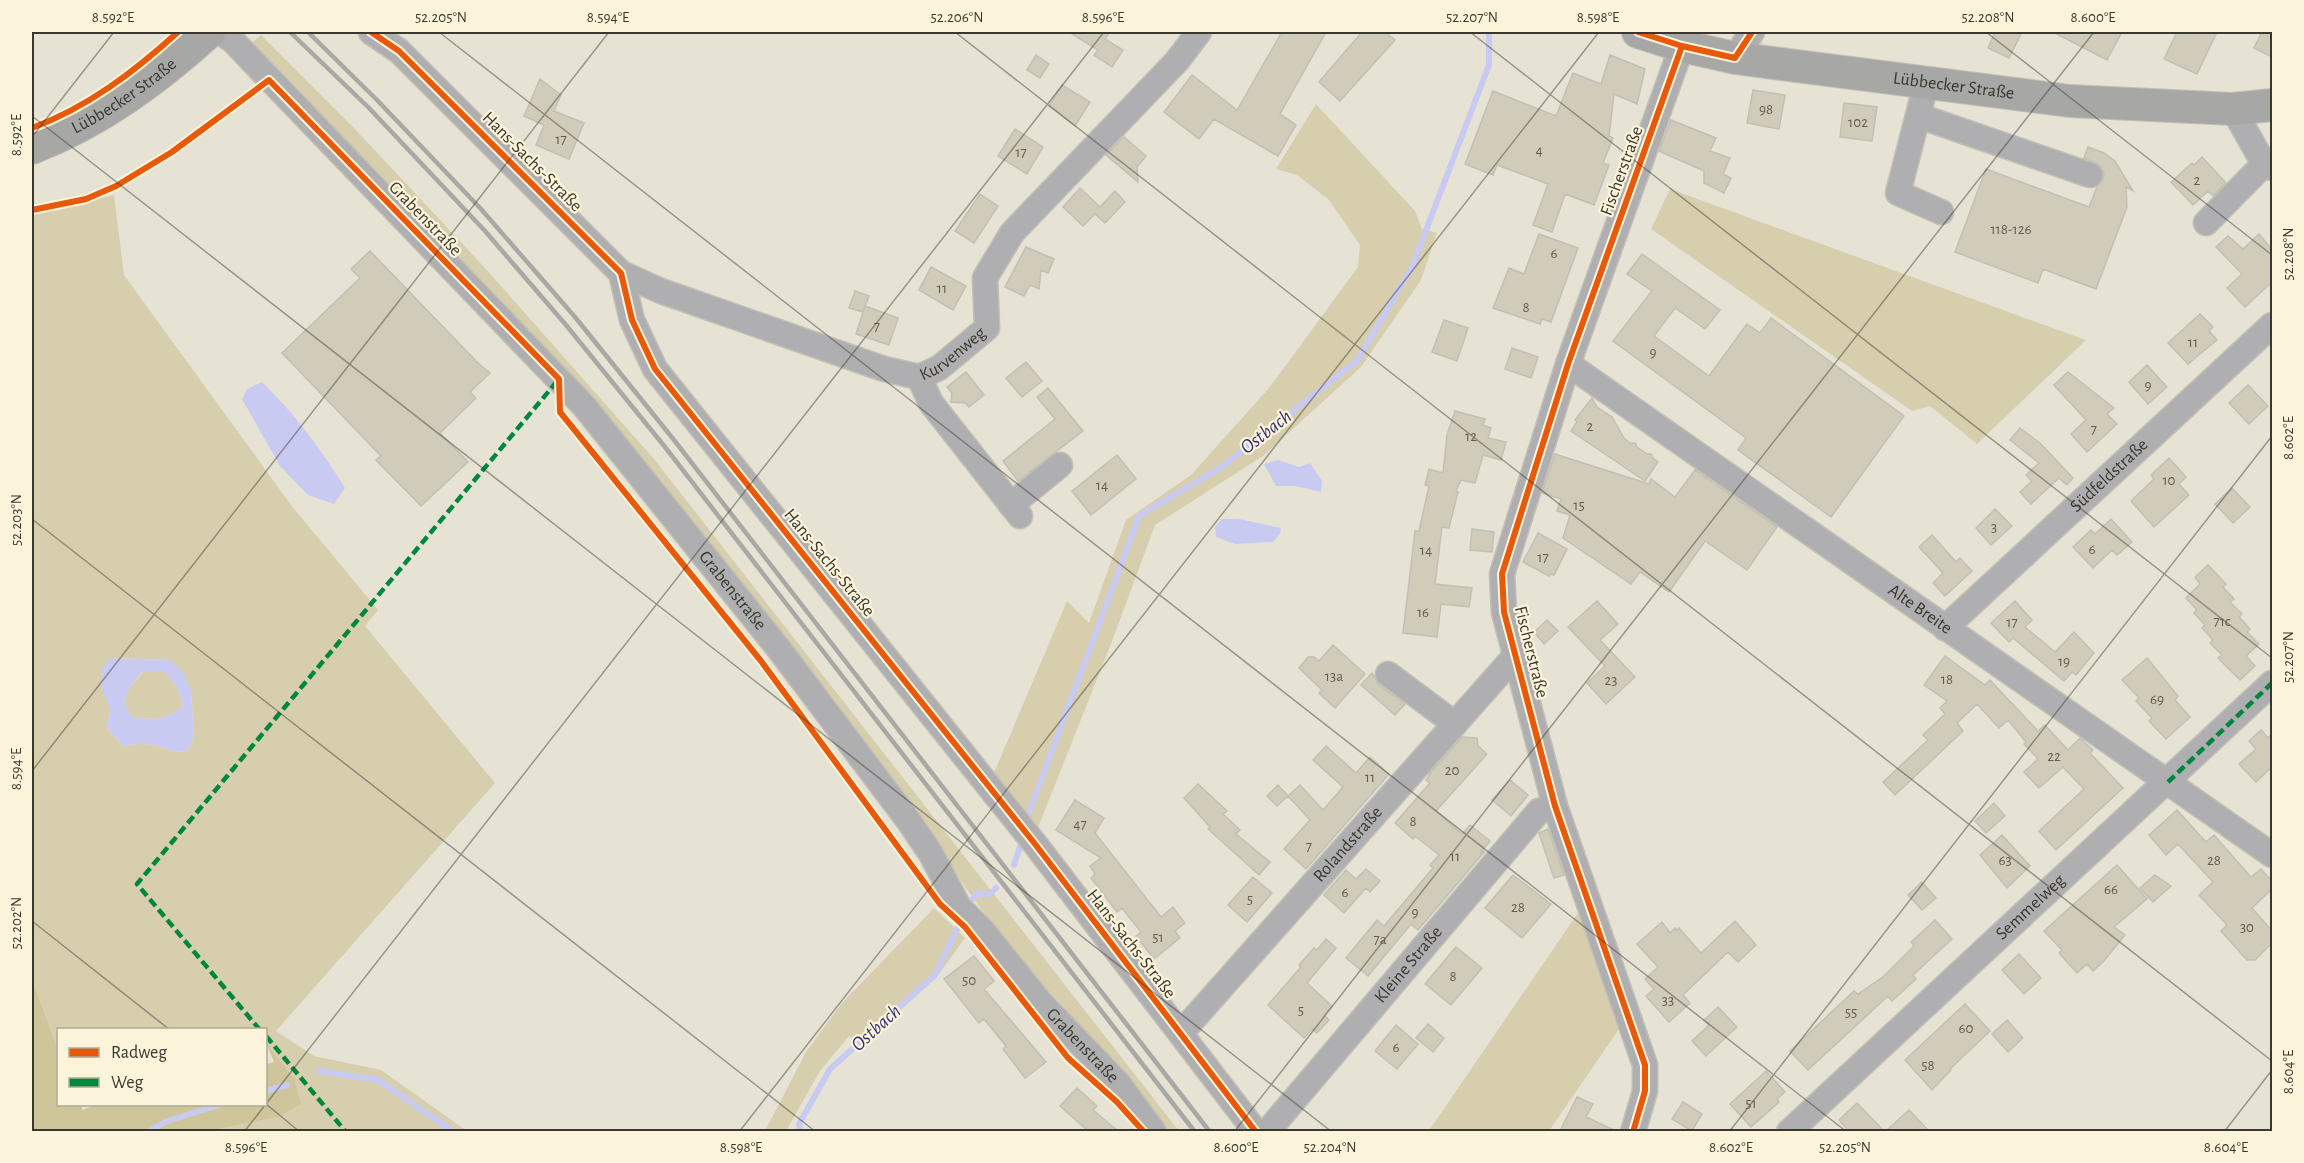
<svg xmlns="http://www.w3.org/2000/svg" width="2304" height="1163" font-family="'Alegreya Sans',sans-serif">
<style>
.green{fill:#d7cead;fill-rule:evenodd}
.forest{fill:#cfc59b}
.water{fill:#c9caf1;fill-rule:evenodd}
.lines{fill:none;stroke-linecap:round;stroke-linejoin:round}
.stream{stroke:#c9caf1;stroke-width:6}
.building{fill:#d1ccb9;stroke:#c2bfb4;stroke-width:1.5}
.minor-casing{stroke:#c2c0b5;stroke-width:27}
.major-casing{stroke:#c2c0b5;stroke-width:34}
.minor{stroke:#afaeb0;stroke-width:24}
.major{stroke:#a7a7a6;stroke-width:32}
.rail{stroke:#aaa8a4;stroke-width:4.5}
.quiet{stroke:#00873e;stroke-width:4.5;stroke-dasharray:9 4.5;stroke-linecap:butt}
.cycleway-casing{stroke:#fbf4da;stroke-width:10}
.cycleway{stroke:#e8590c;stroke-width:6}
.ticks{fill:none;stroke:#3a382e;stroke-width:1.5;stroke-opacity:0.45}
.labels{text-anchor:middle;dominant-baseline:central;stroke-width:4.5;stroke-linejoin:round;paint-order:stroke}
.number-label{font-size:15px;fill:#605d51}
.street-label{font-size:18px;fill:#3a382e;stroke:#fbf4da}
.water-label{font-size:20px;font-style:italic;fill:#342f74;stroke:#fbf4da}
.neatline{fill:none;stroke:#3a382e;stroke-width:2}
.ticks-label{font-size:15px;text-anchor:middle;fill:#3a382e}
</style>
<rect width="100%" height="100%" fill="#e6e3d5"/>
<path class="green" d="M261,35l92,92 132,141 169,191 525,672h-21l-174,-218 -113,-157 -188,-241 -436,-468z
M1316,104l99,107 7,18 15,4 -16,47 -60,87 -98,89 -108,69 -44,119 -76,191 -44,-55 76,-179 22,22 37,-103 65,-45 78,-87 89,-121 2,-22 -31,-45 -32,-25 -21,-6z
M1670,189l416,151 -109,104 -47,-38 -18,5 -261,-182z
M114,195l10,80 167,230 87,105 -13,16 130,157 -219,248 38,25 67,14 86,61h-258l69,-14 16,-39 -28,-35v-13h-208v19l-26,-69v-765zM111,658l59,2 21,30 3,47 -7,14c-18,3 -18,-3 -33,-6 -11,-2 -20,-1 -30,1l-17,-17 3,-20z
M143,672h22l13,17 5,17c-18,15 -29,14 -51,11l-8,-15 6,-15z
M934,908l31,30 -29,40 -74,67 -13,-9 -29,35 -34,60h-21l41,-79 36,-49z
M1580,910l39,119 -70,102 -121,1z"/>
<path class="forest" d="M32,980l26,69v55l22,1 3,5 14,-6h169v-40l8,-2 -8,-19 28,35 7,26 -23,13 -69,14h-177z"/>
<path class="water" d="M262,382c33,32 59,67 83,106l-11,16 -26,-9 -28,-29 -38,-67 5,-10z
M1278,460l21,7 11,-4 12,18 -1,11 -26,-6h-19l-12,-22z
M1222,519h17l42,9 -1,6 -7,8 -38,2 -19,-7 -1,-10z
M111,658l59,2 14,13 7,17 3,47 -7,14c-18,3 -18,-3 -33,-6 -11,-2 -20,-1 -30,1l-17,-17 3,-20 -9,-23v-17zM142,672h23l13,17 5,17c-18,15 -29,14 -51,11l-8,-15 6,-15z"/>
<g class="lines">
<path class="stream" d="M1027,818l112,-302 81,-48 137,-107 55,-94 77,-202v-33
M1014,865l7,-21
M971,901l5,-7h14l6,-6
M318,1071l60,9 76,52
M266,1091l21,-6
M148,1132l19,-11 55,-17
M800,1132l-1,-8 31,-55 105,-94 23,-48"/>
</g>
<path class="building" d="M1069,32h41l-5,7 18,11 -11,17 -18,-12 4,-5z
M1282,32h44l-46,82 16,11 -18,31 -64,-37 -15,20 -35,-27 28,-37 45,35z
M1362,32h23l10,8 -55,61 -21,-19z
M1995,32h27l-13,26 -21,-10z
M2053,32h69l-15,28z
M2177,32h40l-20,42 -33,-15z
M2262,32h10v25l-18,-9z
M1036,55l13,9 -9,14 -13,-8z
M1610,55l35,14 -8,35 -23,-10 -5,42 4,2 -10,25 6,2 -15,40 -29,-11 -13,38 -19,-7 15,-41 -51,-19 -4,10 -28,-11 28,-73 63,25 17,-43 28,11z
M540,79l21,16 -7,16 30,12 -15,36 -33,-14 8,-20 -20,-9z
M1062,85l28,17 -15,24 -26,-20z
M1753,90l32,5 -6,34 -32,-6z
M1844,103l33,4 -5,34 -32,-4z
M1671,120l45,18 -6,13 20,7 -7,16 8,4 -7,15 -20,-10v-12l-45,-20z
M1015,129l28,18 -16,27 -29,-18z
M1124,137l22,19 -9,11 1,15 -32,-27z
M2088,147l16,6 11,8 18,30 -7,-4 1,20 -31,82 -53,-20 -5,14 -83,-31 31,-83 103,38 8,-20 6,-7 1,-7 -4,-8 -16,-7z
M2202,157l24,26 -13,13 -5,-5 -15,14 -22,-23 21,-19 2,2z
M1080,188l20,19 15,-16 10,11 -20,21 -10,-9 -12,12 -20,-19z
M980,194l18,12 -24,37 -19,-12z
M1539,234l39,14 -27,74 -9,-3 -2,5 -47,-16 16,-40 15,6z
M2259,234l13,16v32l-27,25 -18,-19 15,-14 -26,-27 12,-11 15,13z
M1026,247l28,12 -6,14 -7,-3 -2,19 -9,-4 -6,11 -19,-9z
M370,251l108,112 12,10 -20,19 6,6 -36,35 28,29 -47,44 -45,-46 5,-4 -99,-103 78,-75 -9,-9z
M1642,254l78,56 -15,19 -30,-21 -21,28 55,40 38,-52 13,9 11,-15 133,98 -73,101 -93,-67 8,-12 -133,-97 39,-50 -25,-17z
M931,267l35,19 -13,24 -34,-20z
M855,291l14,5 -6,16 -14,-4z
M865,306l33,12 -9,27 -33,-11z
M2200,314l13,13 -4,4 8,9 -29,24 -20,-21z
M1444,320l24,8 -11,33 -25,-9z
M1512,348l26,9 -7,21 -26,-9z
M1026,362l16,19 -20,16 -16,-19z
M2147,365l20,22 -19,17 -19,-22z
M966,372l18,23 -15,12 -4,-4 -14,-1 1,-9 -5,-6z
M2068,372l46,36 -7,6 10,10 -30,28 -16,-18 15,-14 -32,-35z
M2248,385l20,21 -19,18 -20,-21z
M1048,388l35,43 -65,50 -15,-20 52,-42 -18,-22z
M1592,398l5,9 15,10 12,21 6,5h5l2,4 10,7h4l2,4 5,4 -13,19 -74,-50 6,-9 -2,-2z
M1455,411l30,8 -2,6 8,3 -3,10 18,4 -5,18 -18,-5 -8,28 -14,-3 -5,11 2,1 -9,36 -7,-1 -7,57 37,4 -3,19 -28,-3 -4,33 -34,-4 12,-102h4l10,-45 -4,-1 4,-16 14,4 4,-38z
M2020,428l21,16 32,34 -6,7 -8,-7 -28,26 -11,-12 12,-11 -6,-6 13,-12 -29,-23z
M1555,454l94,30 2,-5 24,18 20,-27 82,57 -30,43 -42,-29 -36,51 -29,-20 -9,12 -68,-46 7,-23 -13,-4 4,-12 -19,-6z
M1117,455l19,24 -45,36 -19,-24z
M2169,458l17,19 -7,7 10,11 -35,32 -23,-26 23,-22 -3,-4z
M2232,488l18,19 -17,16 -18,-19z
M1995,509l17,17 -21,19 -15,-17z
M2111,519l21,23 -15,13 -5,-5 -19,18 -20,-21 18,-17 4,4z
M1472,529l22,3 -2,20 -22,-2z
M1538,533l29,16 -13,26 -3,-1 -2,2 -26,-14z
M1932,535l24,27 4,-4 12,13 -27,25 -12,-13 10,-10 -24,-26z
M2208,565l18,19 -3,3 11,12 -4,3 12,12 -3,3 11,12 -3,3 12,12 -13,12 9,10 -15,14 -22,-22 4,-3 -12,-12 3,-3 -11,-12 3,-3 -11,-12 3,-3 -11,-12 14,-14 -5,-7z
M1597,601l21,23 -18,16 35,37 -29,27 -19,-21 18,-17 -37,-39z
M2015,601l17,19 -7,7 30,25 19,-20 20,21 -18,22 -4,-3 -8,9 -51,-43 -4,4 -18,-19z
M1547,620l11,11 -14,13 -10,-12z
M1333,645l32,29 -30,34 -16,-15 3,-3 -23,-22 9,-11h6l5,4z
M1945,656l40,29 5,-5 48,51 7,-6 23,25 12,-12 4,4 9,8 -3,3 33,35 -67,62 -17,-19 45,-42 -21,-22 -24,21 -15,-16 14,-13 -14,-15 2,-2 -18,-22 -9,8 -22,-24 -20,19 6,8 -68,64 -12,-13 45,-42 -5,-5 22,-21 -5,-6 7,-7 -23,-16z
M2147,658l31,38 -3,4 15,17 -24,22 -17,-18 3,-3 -16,-17 3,-3 -17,-18z
M1372,673l7,12 26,19 -10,11 -34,-30z
M2261,730l7,8 4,-4v33l-16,15 -17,-18 17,-15 -7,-8z
M1462,737l15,1 1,8 9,8 -51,57 26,23 8,-9 20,16 -10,12 5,-2 -67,79 -7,-6 -43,52 -22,-18 31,-38 7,6 49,-58 -3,-3 9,-10 -24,-19 -2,3 -18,-16 35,-40 -4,-3 5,-8z
M1326,746l30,27 14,-16 19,17 -83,95 -22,-20 26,-29 -22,-24 -11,10 -10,-10 11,-11 10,11 12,-11 23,25 20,-23 -30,-27z
M1510,780l18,15 -17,21 -19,-16z
M1198,784l29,27 -4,3 17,16 -4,4 34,28 -11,13 -51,-46 2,-2 -26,-29z
M1075,800l29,18 -9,15 66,84 12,-10 12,16 -10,8 5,7 -26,21 -18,-23 5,-4 -19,-24 -5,4 -26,-34 4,-4 -5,-8 11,-8 -45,-28z
M1994,803l11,13 -19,17 -11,-12z
M2177,810l29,32 8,-7 37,42 10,-8 11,12v8l-20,19 20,23v12l-17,17h-8l-26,-29 6,-6 -28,-30 14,-13 -35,-38 -12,11 -17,-20z
M1548,829l16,46 -10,3 -15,-45z
M2002,835l28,31 -23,22 -27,-33z
M2117,865l30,34 -33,28 11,8 -21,26 -11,10 -6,-7 -10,9 -18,-20 3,-3 -18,-19z
M1366,869l14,12 -10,11 -4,-4 -22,25 -20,-18 22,-25 10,9z
M1513,875l38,29 -29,34 -37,-30z
M2155,875l16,11 -18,16 -13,-14z
M1253,877l19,16 -25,29 -19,-17z
M1922,882l14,16 -14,12 -14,-15z
M1935,920l17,19 -39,36 3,4 -24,22 -4,-5 -80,74 -18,-19 64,-60 4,3 26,-18 30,-30 -3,-4z
M1735,921l21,24 -18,17 -10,-10 -45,43 7,8 -21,19 -23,-26 8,-7 -9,-10 13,-12 -21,-23 25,-22 8,11 5,-5 2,3 2,-3 22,25z
M1326,939l10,9 -29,35 25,23 -8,9 5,5 -12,13 -5,-4 -8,9 -36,-33 33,-38 -2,-2 15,-17 3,2z
M1456,947l26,21 -31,37 -26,-21z
M2019,954l22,24 -17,16 -22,-24z
M974,956l20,25 -10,8 62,73 -21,16 -22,-29 3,-3 -22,-27 -5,4 -35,-44z
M1965,1004l25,27 -40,38 1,1 -19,20 -27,-30z
M1718,1007l19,20 -31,29 -14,-15 17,-16 -5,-5z
M2007,1020l16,18 -15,14 -16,-18z
M1428,1024l16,14 -11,14 -17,-14z
M1396,1025l22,19 -21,25 -22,-18z
M1766,1071l19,21 -8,7 2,3 -28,25 -21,-23z
M1077,1088l20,18 -4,4 25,21h-30l-28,-25z
M1577,1097l16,7 -7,13 30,14h-56z
M1683,1102l19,12 -10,17 -20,-12z
M1857,1103l27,28h-35l-10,-11z
M1909,1110l20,21h-43z"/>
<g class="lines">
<g class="minor-casing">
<g id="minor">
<path id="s1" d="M220,32l13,9 351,365 195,243 129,171 23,34 28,53 24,24 57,71 78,81 36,49"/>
<path d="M371,32l28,19 222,222 11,47 23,49 380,475 221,288"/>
<path d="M1735,58l17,-26"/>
<path d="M1926,84l-28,109 43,19"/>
<path d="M2233,109l26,46 13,13"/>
<path d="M1919,116l171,59"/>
<path d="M2206,223l60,-61"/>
<path id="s2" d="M621,273l40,18 223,78 35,8 20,-9 48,-40 -2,-50 27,-45 165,-172 22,-29"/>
<path id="s3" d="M1568,364l704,491"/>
<path d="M919,377l12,26 89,113"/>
<path d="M1011,505l49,-40"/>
<path id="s4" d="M1945,628l327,-303"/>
<path d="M1388,674l67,50"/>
<path id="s5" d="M1181,1033l334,-377"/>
<path id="s6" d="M1267,1132l272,-321 16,-5"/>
<path d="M1633,1132l12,-41v-26l-90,-259 -51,-194 -2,-38 66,-210 114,-318"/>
<path id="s7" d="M1789,1132l483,-449"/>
</g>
</g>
<g class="major-casing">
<g id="major">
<path id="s8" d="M1638,32l44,14 53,12 335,43 163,8 39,-4"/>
<path id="s9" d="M32,148c67,-26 124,-68 177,-116"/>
</g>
</g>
<use href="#minor" class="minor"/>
<use href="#major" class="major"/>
<path class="rail" d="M290,32l79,76 116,123 81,94 99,122 530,685
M308,32l69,68 104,109 94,108 99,123 536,692"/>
<path class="quiet" d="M2168,782l104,-99
M260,1030l-123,-146 422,-505
M266,1036l80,96"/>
<g class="cycleway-casing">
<path id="cycleway" d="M371,32l28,19 222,222 11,47 23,49 380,475 221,288
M1638,32l44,14 53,12 17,-26
M32,128c56,-21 102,-56 146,-96
M32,210l54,-11 30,-13 56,-34 97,-72 290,299 1,33 201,249 179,243 25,23 103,131 49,44 27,30
M1633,1132l12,-41v-26l-90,-259 -51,-194 -2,-38 66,-210 114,-318"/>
</g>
<use href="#cycleway" class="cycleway"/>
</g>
<path class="ticks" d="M439,32l1408,1100M955,32l1317,1029M1470,32l802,626M1986,32l286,223M32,116l1300,1016M32,137l82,-105M32,519l784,613M32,771l577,-739M32,921l138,109M266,1104l34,28M244,1132l860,-1100M739,1132l860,-1100M1234,1132l860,-1100M1729,1132l543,-696M2224,1132l48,-62"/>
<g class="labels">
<g class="number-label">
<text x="1766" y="109">98</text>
<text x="1858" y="122">102</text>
<text x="561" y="139">17</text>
<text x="1539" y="150">4</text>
<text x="1021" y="152">17</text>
<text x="2197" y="180">2</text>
<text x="2011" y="229">118-126</text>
<text x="1554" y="253">6</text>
<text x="942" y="288">11</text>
<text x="1526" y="307">8</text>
<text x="877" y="326">7</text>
<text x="2193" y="342">11</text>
<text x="1653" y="352">9</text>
<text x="2148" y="385">9</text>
<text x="1590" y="426">2</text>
<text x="2094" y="429">7</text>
<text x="1471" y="436">12</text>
<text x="2169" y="480">10</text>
<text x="1102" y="485">14</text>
<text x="1579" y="505">15</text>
<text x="1994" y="527">3</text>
<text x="2092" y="549">6</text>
<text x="1426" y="550">14</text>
<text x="1543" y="557">17</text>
<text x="1423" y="612">16</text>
<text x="2222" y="621">71c</text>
<text x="2012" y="622">17</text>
<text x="2064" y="661">19</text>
<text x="1334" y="676">13a</text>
<text x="1947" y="679">18</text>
<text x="1611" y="680">23</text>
<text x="2157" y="699">69</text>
<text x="2054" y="756">22</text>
<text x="1452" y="770">20</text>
<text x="1370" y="777">11</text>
<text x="1413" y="821">8</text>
<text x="1080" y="824">47</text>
<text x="1309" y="846">7</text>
<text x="1455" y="856">11</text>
<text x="2005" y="860">63</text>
<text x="2214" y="860">28</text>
<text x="2111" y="889">66</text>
<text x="1345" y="892">6</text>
<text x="1250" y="899">5</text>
<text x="1518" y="907">28</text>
<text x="1415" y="912">9</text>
<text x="2247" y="927">30</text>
<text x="1158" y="937">51</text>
<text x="1380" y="939">7a</text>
<text x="1453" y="976">8</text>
<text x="969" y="980">50</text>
<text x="1668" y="1000">33</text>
<text x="1301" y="1010">5</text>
<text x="1851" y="1012">55</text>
<text x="1966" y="1028">60</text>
<text x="1396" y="1047">6</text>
<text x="1928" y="1065">58</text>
<text x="1751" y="1103">51</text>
</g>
<g class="street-label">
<text stroke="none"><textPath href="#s8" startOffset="321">Lübbecker Straße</textPath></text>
<text stroke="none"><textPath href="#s9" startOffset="106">Lübbecker Straße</textPath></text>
<text transform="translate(532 162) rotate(45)">Hans-Sachs-Straße</text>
<text transform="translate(1622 171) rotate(-70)">Fischerstraße</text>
<text transform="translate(425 219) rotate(46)">Grabenstraße</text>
<text stroke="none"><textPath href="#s2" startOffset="357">Kurvenweg</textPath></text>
<text stroke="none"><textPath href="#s4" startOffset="224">Südfeldstraße</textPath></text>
<text transform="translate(829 563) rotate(51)">Hans-Sachs-Straße</text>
<text stroke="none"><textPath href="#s1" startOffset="759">Grabenstraße</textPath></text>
<text stroke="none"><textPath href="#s3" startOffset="429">Alte Breite</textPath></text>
<text transform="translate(1531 652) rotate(76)">Fischerstraße</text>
<text stroke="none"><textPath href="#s5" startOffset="252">Rolandstraße</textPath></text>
<text stroke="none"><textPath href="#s7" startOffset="330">Semmelweg</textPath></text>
<text transform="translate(1131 944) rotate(52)">Hans-Sachs-Straße</text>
<text stroke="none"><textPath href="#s6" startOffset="219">Kleine Straße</textPath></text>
<text stroke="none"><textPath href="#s1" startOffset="1335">Grabenstraße</textPath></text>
</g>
<g class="water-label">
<text transform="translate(1266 432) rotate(-38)">Ostbach</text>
<text transform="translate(876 1028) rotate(-42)">Ostbach</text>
</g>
</g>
<rect width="2304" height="1163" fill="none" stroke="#fbf4da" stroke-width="66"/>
<rect x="57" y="1028" width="210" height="78" fill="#fbf4da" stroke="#aea995" stroke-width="1.5"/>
<rect x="69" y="1048" width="30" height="9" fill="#e8590c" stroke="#aea995" stroke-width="1.5"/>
<text x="111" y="1058" font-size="18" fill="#3a382e">Radweg</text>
<rect x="69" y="1078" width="30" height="9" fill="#00873e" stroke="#aea995" stroke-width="1.5"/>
<text x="111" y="1088" font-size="18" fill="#3a382e">Weg</text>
<rect x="33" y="33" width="2238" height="1097" class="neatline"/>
<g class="ticks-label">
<text x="113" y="22">8.592°E</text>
<text x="441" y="22">52.205°N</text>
<text x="608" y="22">8.594°E</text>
<text x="957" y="22">52.206°N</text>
<text x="1103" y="22">8.596°E</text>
<text x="1472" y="22">52.207°N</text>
<text x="1598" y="22">8.598°E</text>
<text x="1988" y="22">52.208°N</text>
<text x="2093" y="22">8.600°E</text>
<text transform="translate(16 135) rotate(-90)" y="5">8.592°E</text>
<text transform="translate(2288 254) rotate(-90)" y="5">52.208°N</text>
<text transform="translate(2288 438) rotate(-90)" y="5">8.602°E</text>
<text transform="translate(16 520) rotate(-90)" y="5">52.203°N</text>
<text transform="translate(2288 657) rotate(-90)" y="5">52.207°N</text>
<text transform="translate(16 769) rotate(-90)" y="5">8.594°E</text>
<text transform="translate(16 923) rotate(-90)" y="5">52.202°N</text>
<text transform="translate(2288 1072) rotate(-90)" y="5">8.604°E</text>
<text x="246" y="1152">8.596°E</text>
<text x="741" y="1152">8.598°E</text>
<text x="1236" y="1152">8.600°E</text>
<text x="1330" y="1152">52.204°N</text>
<text x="1731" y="1152">8.602°E</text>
<text x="1845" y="1152">52.205°N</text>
<text x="2226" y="1152">8.604°E</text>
</g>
</svg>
